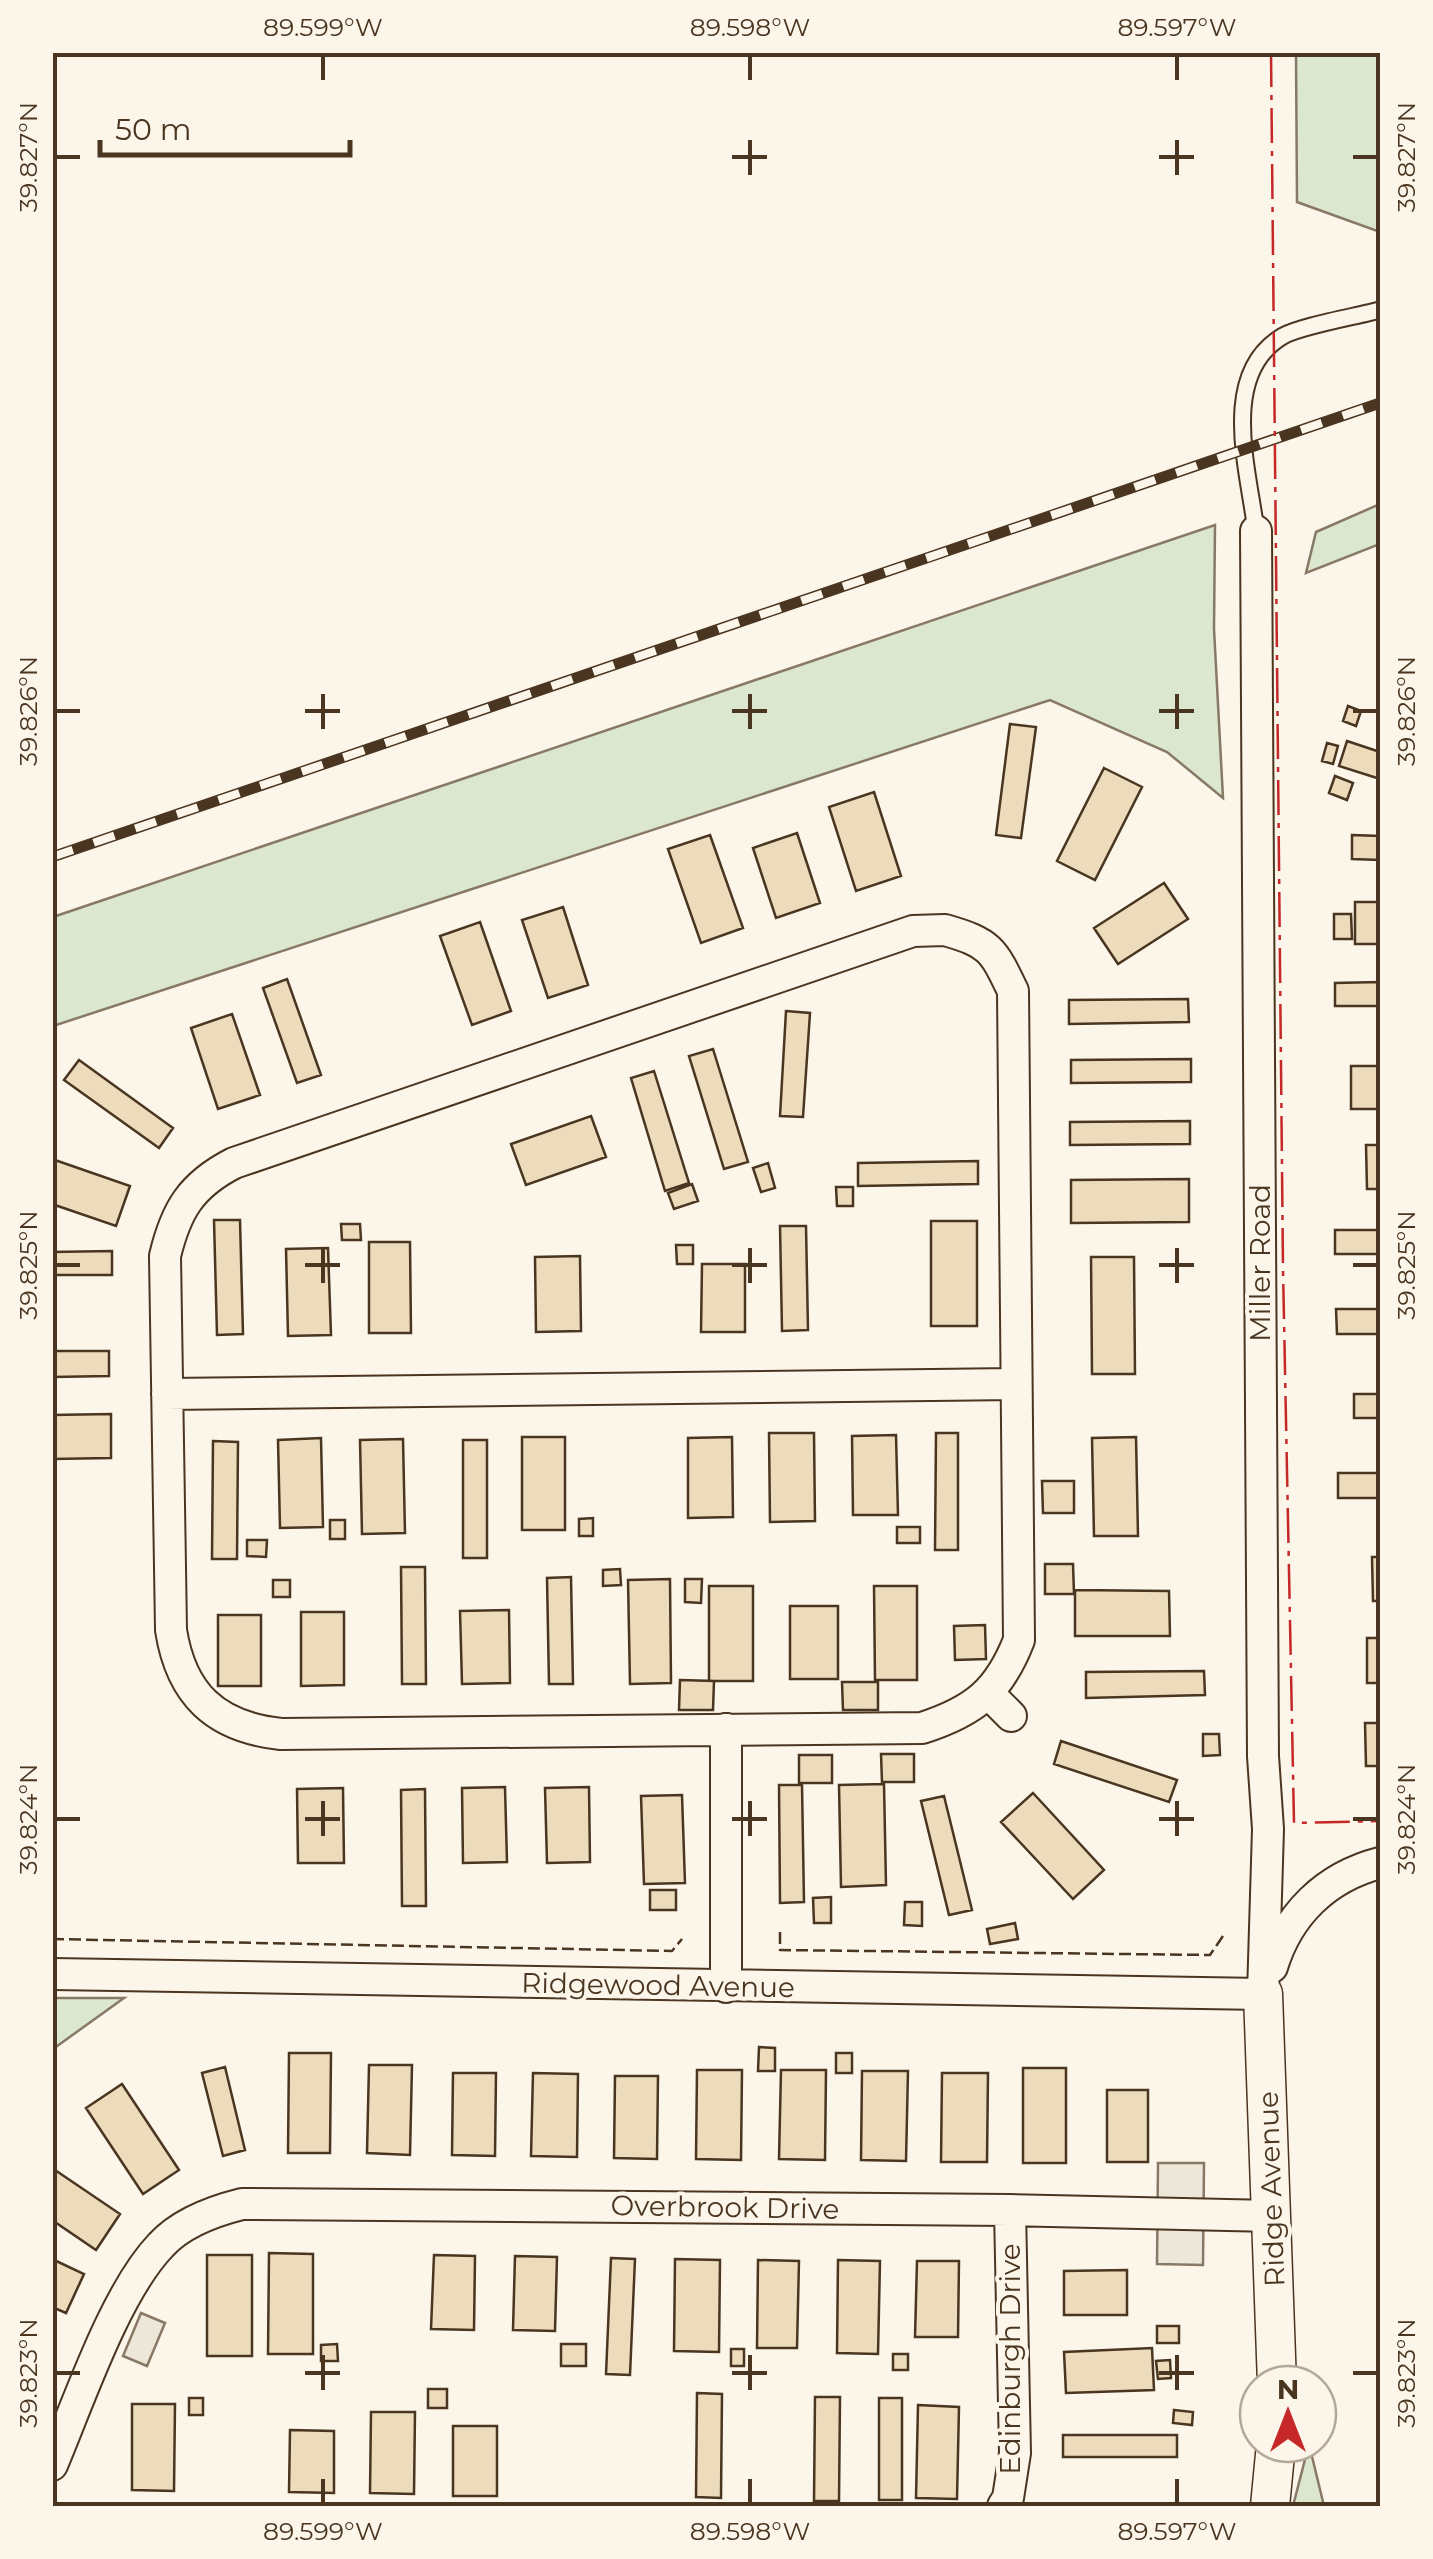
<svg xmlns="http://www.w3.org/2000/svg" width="1433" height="2559" font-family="Montserrat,sans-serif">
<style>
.green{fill:#dce7d0;stroke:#887966;stroke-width:2.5}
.parking{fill:#ede7d9;stroke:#887966;stroke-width:2.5}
.building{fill:#ecdcbc;stroke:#4a3520;stroke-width:2.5}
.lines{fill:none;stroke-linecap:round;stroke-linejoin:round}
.service-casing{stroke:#4a3520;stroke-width:19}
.minor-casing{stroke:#4a3520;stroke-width:34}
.tertiary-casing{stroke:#4a3520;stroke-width:41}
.service{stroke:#fbf6e9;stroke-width:15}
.minor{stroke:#fbf6e9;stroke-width:30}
.tertiary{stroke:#fbf6e9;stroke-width:38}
.rail-casing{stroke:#4a3520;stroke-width:11}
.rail{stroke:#fbf6e9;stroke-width:8;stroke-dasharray:22;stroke-linecap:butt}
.fence{stroke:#4a3520;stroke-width:2.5;stroke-dasharray:12 5;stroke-linecap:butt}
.power{stroke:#c62828;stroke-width:2.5;stroke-dasharray:35 8 5 8;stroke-linecap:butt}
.ticks{fill:none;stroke:#4a3520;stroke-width:4}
.labels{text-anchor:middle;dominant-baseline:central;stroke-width:8;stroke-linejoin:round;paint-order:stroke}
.street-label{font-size:28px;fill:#4a3520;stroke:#fbf6e9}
.neatline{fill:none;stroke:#4a3520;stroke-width:4}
.ticks-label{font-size:25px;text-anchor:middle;fill:#4a3520}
</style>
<rect width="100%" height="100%" fill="#fbf6e9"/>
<path class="green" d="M1296,53h84v179l-83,-30z
M1380,504v40l-74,29 10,-41z
M1215,525l-1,104 9,169 -56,-46 -117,-52 -997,326v-109z
M53,1998h71l-71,51z
M1309,2444l15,62h-31z"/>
<path class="parking" d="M1158,2163h46l-1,102 -46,-1z
M141,2313l24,10 -18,43 -24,-10z"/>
<path class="building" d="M1348,706l13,5 -5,15 -13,-5z
M1010,724l26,3 -15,111 -25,-3z
M1347,741l33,11v27l-41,-13z
M1327,743l11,3 -5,18 -11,-3z
M1104,768l38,19 -47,93 -38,-19z
M1335,776l18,7 -6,17 -18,-7z
M874,792l27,84 -45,15 -27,-84z
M797,833l23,70 -44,15 -23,-70z
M710,835l33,93 -42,15 -33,-94z
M1352,835l28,1v24l-28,-1z
M1164,883l24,36 -70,45 -24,-36z
M1355,902h25v42h-25z
M563,907l25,78 -40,13 -26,-78z
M1334,914h17l1,25h-18z
M480,922l31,89 -39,14 -32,-89z
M287,979l34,96 -24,8 -34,-95z
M1380,982v24h-45v-23z
M1188,999l1,23 -120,2v-24z
M786,1011l24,2 -7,104 -23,-1z
M232,1014l28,81 -42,14 -27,-81z
M713,1049l35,113 -24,7 -35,-113z
M1191,1059v23l-120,1v-23z
M79,1060l94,68 -14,20 -95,-68z
M1351,1066h29v43h-29z
M654,1071l35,112 -24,8 -34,-113z
M591,1116l15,41 -80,28 -15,-41z
M1190,1121v23l-120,1v-23z
M1366,1145h14v44h-13z
M52,1159l78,27 -14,40 -64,-22z
M978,1161v23l-120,2v-23z
M768,1163l7,25 -14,4 -8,-24z
M1189,1179v43l-118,1v-43z
M692,1184l6,17 -24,8 -6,-16z
M836,1187h17v19h-16z
M214,1220h26l3,114 -26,1z
M931,1221h46v105h-46z
M341,1224h19l1,16h-19z
M780,1226h26l2,104 -26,1z
M1335,1230h45v24h-45z
M369,1242h41l1,91h-42z
M676,1245h17v19h-16z
M328,1248l3,87 -43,1 -2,-87z
M112,1251v24h-60v-23z
M580,1256l1,75 -45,1 -1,-75z
M1091,1257h43l1,117h-43z
M702,1264h43v68h-44z
M1336,1309h44v25h-43z
M52,1351h57v25l-57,1z
M1354,1394h26v24h-26z
M111,1414v44l-59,1v-44z
M769,1433h45l1,88 -45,1z
M936,1433h22v117h-23z
M896,1435l2,80h-45l-1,-79z
M522,1437h43v93h-43z
M732,1437l1,80 -45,1v-80z
M1136,1437l2,99h-44l-2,-98z
M321,1438l2,89 -43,1 -2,-88z
M403,1439l2,94 -43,1 -2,-94z
M463,1440h24v118h-24z
M213,1441l25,1 -1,117h-25z
M1338,1473h42v25h-42z
M1042,1481h32v32h-31z
M593,1518v18h-14v-17z
M330,1520h15v19h-15z
M897,1527h23v16h-23z
M247,1540h20l-1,17 -19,-1z
M1372,1557h8v44h-7z
M1045,1564h28l1,30h-29z
M401,1567h24l1,117h-24z
M620,1569l1,16 -18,1v-16z
M571,1577l2,107h-24l-2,-106z
M670,1579l1,104 -41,1 -2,-104z
M685,1579h17l-1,24 -16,-1z
M273,1580h17v17h-17z
M709,1586h44v95h-44z
M874,1586h43v94h-42z
M1075,1590l94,1 1,45h-95z
M790,1606h48v73h-48z
M509,1610l1,73 -48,1 -2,-73z
M301,1612h43v73l-43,1z
M218,1615h43v71h-43z
M985,1625l1,34 -31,1 -1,-34z
M1367,1638h13v45h-13z
M1204,1671l1,24 -119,3v-26z
M680,1680l34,1 -1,29h-34z
M842,1682h36v28h-35z
M1365,1723h15v43h-14z
M1203,1734h16l1,21 -17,1z
M1061,1741l116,39 -8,22 -115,-38z
M881,1754h33v28h-32z
M799,1755h33v28h-33z
M884,1784l2,101 -45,2 -2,-102z
M779,1785h23l2,117 -24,1z
M505,1787l2,75 -44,1 -1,-75z
M589,1787l1,75 -43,1 -2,-75z
M343,1788l1,75h-46l-1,-74z
M425,1789l1,117h-24l-1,-116z
M1033,1793l71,77 -31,29 -72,-77z
M682,1795l3,88 -41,1 -3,-88z
M944,1796l28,114 -23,5 -28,-114z
M650,1890h26v20h-26z
M831,1897v26h-17l-1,-25z
M905,1902h17v24l-18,-1z
M1015,1923l3,16 -28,5 -3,-15z
M759,2047l16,1v23h-17z
M289,2053h42l-1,100h-42z
M836,2053h16v20h-16z
M369,2065h43l-2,90 -43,-2z
M225,2067l20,83 -22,6 -21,-83z
M1023,2068h43v95h-43z
M697,2070h45l-1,90 -45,-1z
M781,2070h45l-1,90 -46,-1z
M862,2071h46l-2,90 -45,-1z
M453,2073h43l-1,83 -43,-1z
M533,2073l45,1 -1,83 -46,-1z
M942,2073h46l-1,89h-46z
M615,2076h43l-1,83 -43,-1z
M122,2084l57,86 -36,24 -57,-86z
M1107,2090h41v72h-41z
M52,2168l68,46 -24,36 -44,-30z
M269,2253l44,1v100h-45z
M207,2255h45v101h-45z
M434,2255l41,1 -1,74 -43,-1z
M515,2256l42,1 -2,74 -42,-1z
M611,2258l24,1 -5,116 -24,-1z
M52,2259l32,15 -18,39 -14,-6z
M675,2259l45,1 -1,92 -45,-1z
M758,2260l41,1 -2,87h-40z
M838,2260l42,1 -2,93 -41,-1z
M917,2261h42l-1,76h-43z
M1127,2270v45h-63v-44z
M1157,2326h22v17h-22z
M337,2344l1,17h-17v-16z
M561,2344h25v22h-25z
M1152,2348l2,42 -88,3 -2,-41z
M731,2349h13v17h-13z
M893,2354h15v16h-15z
M1170,2360l1,18 -13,1 -2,-18z
M428,2389h19v19h-19z
M697,2393l25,1 -1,104 -25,-1z
M815,2397h25l-1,104h-25z
M189,2398h14v17h-14z
M879,2398h23v102h-23z
M132,2404h43l-1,87 -42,-1z
M918,2405l41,2 -2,92 -41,-1z
M1174,2410l19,2 -1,13 -19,-2z
M371,2412h44l-1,82 -44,-1z
M453,2426h44v70h-44z
M290,2430l44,1v62l-45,-1z
M1063,2435h114v22h-114z"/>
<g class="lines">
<g class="service-casing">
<path id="service" d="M1256,531c-7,-59 -38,-157 27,-195 17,-10 75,-20 97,-26"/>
</g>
<g class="minor-casing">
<path id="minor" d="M1256,531l7,1225 5,73 -5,165
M945,930c45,13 48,19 68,61l6,649c-20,51 -44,71 -97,88l-641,6c-66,-7 -100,-40 -110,-104l-6,-374c11,-46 26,-71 69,-93l679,-232z
M167,1394l848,-10
M989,1694l22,22
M726,1729v258
M1272,1967c16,-53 54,-90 108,-104
M52,1974l1211,20
M52,2465c27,-64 63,-172 109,-220 20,-22 53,-34 81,-41l768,6 263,6
M1003,2506l5,-8 7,-45 -5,-243"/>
</g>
<g class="tertiary-casing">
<path id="tertiary" d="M1263,1994l14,390
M1270,2506l6,-62"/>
</g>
<use href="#service" class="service"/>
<use href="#minor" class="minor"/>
<use href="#tertiary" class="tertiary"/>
<g class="rail-casing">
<path id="rail" d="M52,857l1328,-454"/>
</g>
<use href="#rail" class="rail"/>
<path class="fence" d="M780,1932v18l430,5 13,-19
M52,1939l620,12 10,-12"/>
<path class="power" d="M1271,52l12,1217 11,554 86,-2"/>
</g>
<path class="ticks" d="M323,55v25M750,55v25M1177,55v25M750,140v35M1177,140v35M55,157h25M732,157h35M1159,157h35M1353,157h25M323,694v35M750,694v35M1177,694v35M55,711h25M305,711h35M732,711h35M1159,711h35M1353,711h25M323,1248v35M750,1248v35M1177,1248v35M55,1265h25M305,1265h35M732,1265h35M1159,1265h35M1353,1265h25M323,1801v35M750,1801v35M1177,1801v35M55,1819h25M305,1819h35M732,1819h35M1159,1819h35M1353,1819h25M323,2355v35M750,2355v35M1177,2355v35M55,2373h25M305,2373h35M732,2373h35M1159,2373h35M1353,2373h25M323,2479v25M750,2479v25M1177,2479v25"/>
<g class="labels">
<g class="street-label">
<text transform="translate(1260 1263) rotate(-90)">Miller Road</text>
<text transform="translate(658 1985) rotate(1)">Ridgewood Avenue</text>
<text transform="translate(1271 2189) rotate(-92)">Ridge Avenue</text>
<text transform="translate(725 2207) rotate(1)">Overbrook Drive</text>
<text transform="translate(1010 2359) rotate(-90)">Edinburgh Drive</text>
</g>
</g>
<rect width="1433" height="2559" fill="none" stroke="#fbf6e9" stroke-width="110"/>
<g transform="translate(1288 2414)"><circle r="48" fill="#fbf6e9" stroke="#b4a999" stroke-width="2.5"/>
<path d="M0-8L18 38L0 25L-18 38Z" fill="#c62828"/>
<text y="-15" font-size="28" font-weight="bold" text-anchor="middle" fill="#4a3520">N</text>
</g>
<path d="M100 140v15h250v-15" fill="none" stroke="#4a3520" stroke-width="5"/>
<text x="115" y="140" font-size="30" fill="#4a3520" stroke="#fbf6e9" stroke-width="8" paint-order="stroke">50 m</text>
<rect x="55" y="55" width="1323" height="2449" class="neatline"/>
<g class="ticks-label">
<text x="323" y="36">89.599°W</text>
<text x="750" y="36">89.598°W</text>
<text x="1177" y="36">89.597°W</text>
<text transform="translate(28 157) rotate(-90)" y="9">39.827°N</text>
<text transform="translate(1406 157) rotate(-90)" y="9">39.827°N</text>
<text transform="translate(28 711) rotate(-90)" y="9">39.826°N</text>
<text transform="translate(1406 711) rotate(-90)" y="9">39.826°N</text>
<text transform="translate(28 1265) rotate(-90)" y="9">39.825°N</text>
<text transform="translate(1406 1265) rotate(-90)" y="9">39.825°N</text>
<text transform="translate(28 1819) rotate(-90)" y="9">39.824°N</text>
<text transform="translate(1406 1819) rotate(-90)" y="9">39.824°N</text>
<text transform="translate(28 2373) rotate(-90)" y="9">39.823°N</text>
<text transform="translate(1406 2373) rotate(-90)" y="9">39.823°N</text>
<text x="323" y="2540">89.599°W</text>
<text x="750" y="2540">89.598°W</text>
<text x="1177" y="2540">89.597°W</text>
</g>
</svg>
